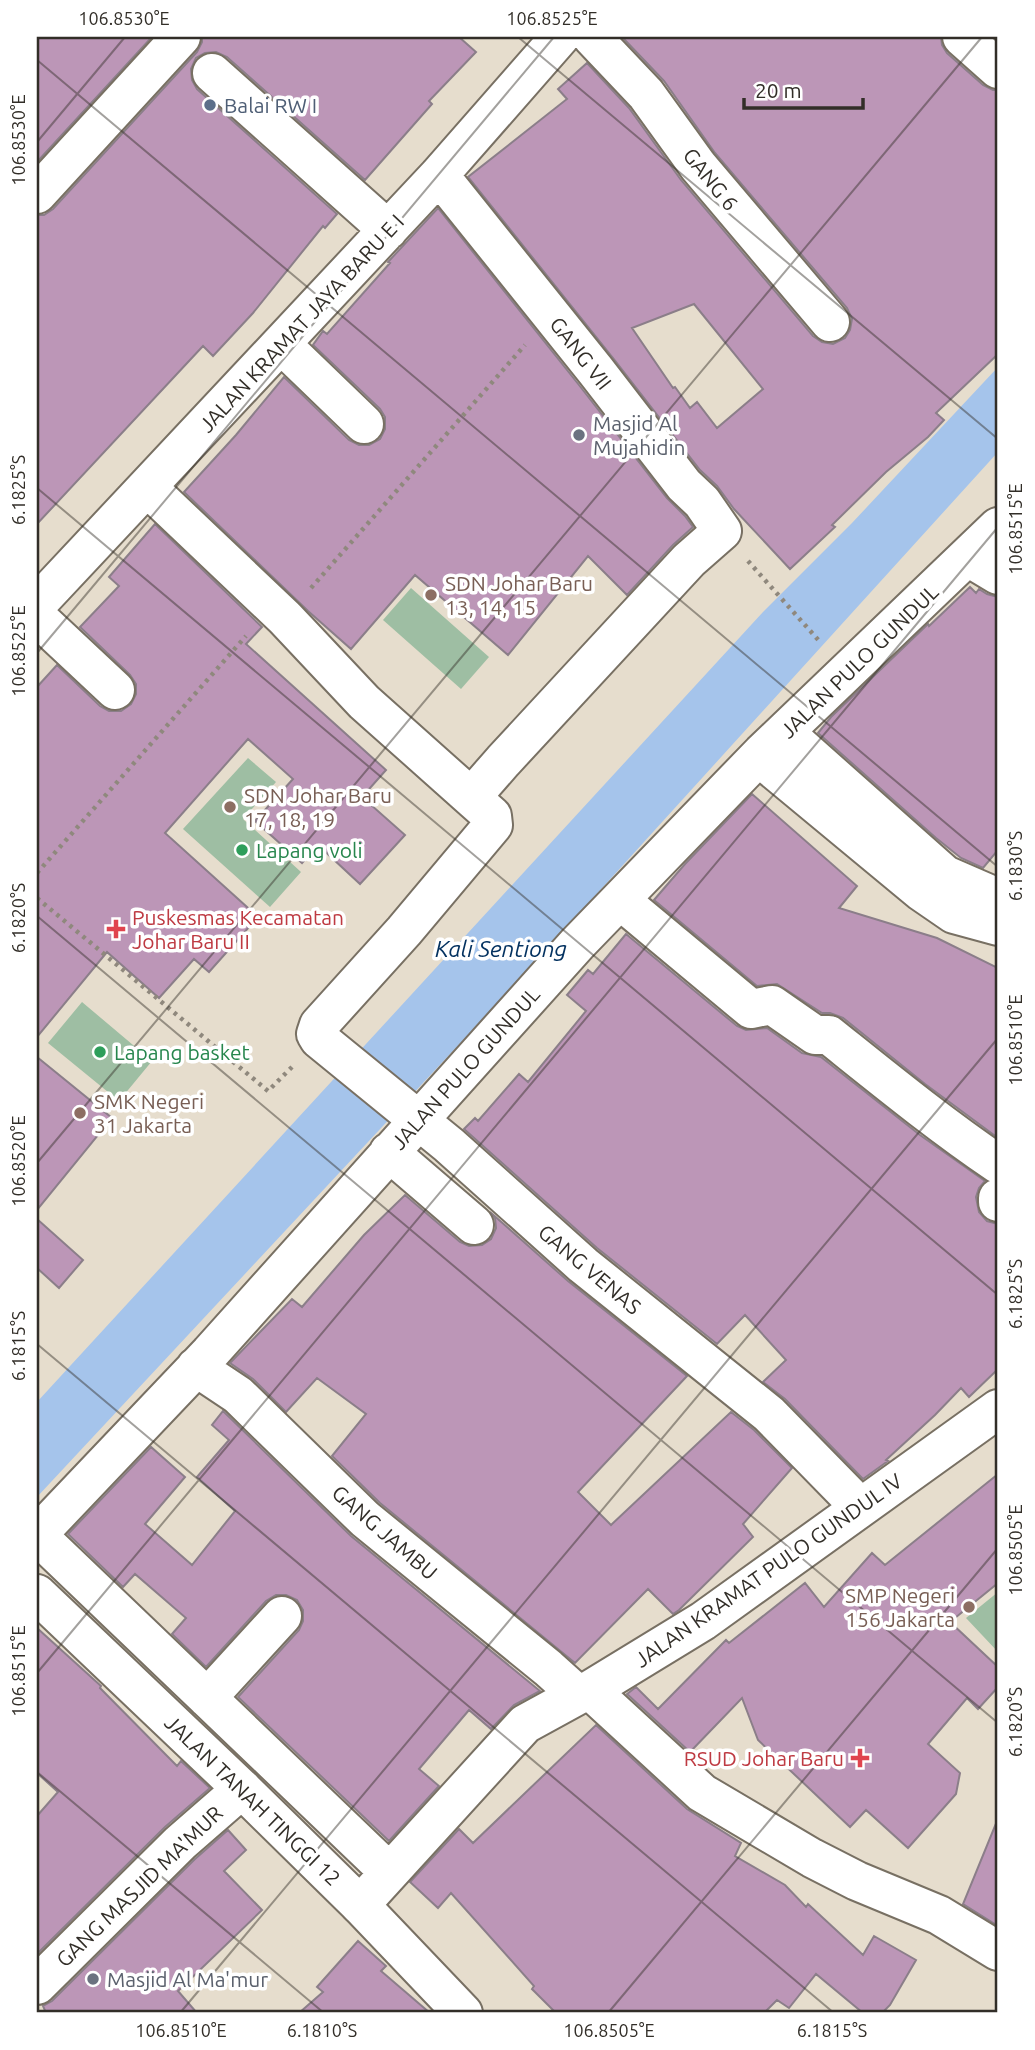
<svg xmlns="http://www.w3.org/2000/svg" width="1035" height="2050" font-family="Ubuntu,sans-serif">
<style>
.green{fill:#9ebea3}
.water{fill:#a5c4eb}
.building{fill:#bc96b7;stroke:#8b7e89;stroke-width:2;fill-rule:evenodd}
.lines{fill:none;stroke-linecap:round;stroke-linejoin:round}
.street-casing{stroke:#787063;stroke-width:42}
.secondary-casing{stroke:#787063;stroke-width:42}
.path{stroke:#8f887d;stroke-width:4.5;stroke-dasharray:3.5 5;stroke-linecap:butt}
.street{stroke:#fff;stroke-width:38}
.secondary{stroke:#fff;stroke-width:38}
.ticks{fill:none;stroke:#322e28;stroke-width:2;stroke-opacity:0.45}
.service-dot{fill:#5c6f8a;stroke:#fff;stroke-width:2.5}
.worship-dot{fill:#6b7280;stroke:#fff;stroke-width:2.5}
.education-dot{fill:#8d6e63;stroke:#fff;stroke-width:2.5}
.leisure-dot{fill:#2e9e5b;stroke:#fff;stroke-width:2.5}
.health-dot{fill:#e0444e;stroke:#fff;stroke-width:2.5}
.labels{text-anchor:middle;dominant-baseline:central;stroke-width:7;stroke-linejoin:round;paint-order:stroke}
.service-label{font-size:21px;fill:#4e5e75;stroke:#fff;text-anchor:start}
.street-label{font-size:21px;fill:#322e28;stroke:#fff}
.worship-label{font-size:21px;fill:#5b616d;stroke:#fff;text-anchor:start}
.education-label{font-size:21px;fill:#785e54;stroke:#fff;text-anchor:start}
.leisure-label{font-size:21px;fill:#27864d;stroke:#fff;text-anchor:start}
.health-label{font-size:21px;fill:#be3a42;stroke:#fff;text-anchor:start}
.water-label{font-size:23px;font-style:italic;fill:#043260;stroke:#fff}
.neatline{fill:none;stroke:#322e28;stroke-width:2.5}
.ticks-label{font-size:18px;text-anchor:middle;fill:#322e28}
</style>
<rect width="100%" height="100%" fill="#e6ddcd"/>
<path class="green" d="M411,588l78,69 -28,32 -78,-69z
M248,758l28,24 -33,37 58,53 -31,35 -87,-78z
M82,1002l70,59 -33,40 -71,-58z
M998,1592v60l-32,-34z"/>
<path class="water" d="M998,367v85l-492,542 -469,503v-95l726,-790 89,-89z"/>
<path class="building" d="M37,37h115l-115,125z
M202,37h257l17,15 -47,49 3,3 -67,76 -138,-123 -11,-5 -11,1 -9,5 -5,11 1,11 5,9 140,125 -12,14 -2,-2 -70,87 -40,43 -10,-10 -166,178v-309h7l9,-6 144,-157 5,-10z
M622,37h319l1,8 5,8 36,32 10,5h5v264l-62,59 8,7 -16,17 -42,35 -54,53 3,2 -45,42 -56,-60 -17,-23 -17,-16 -87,-112 -145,-181 99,-78 -9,-10 29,-26 42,45 52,72 132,156 9,6 11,2 12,-6 5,-8 2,-11 -5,-11 -132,-155 -51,-72zM694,304l69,85 -46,39 -20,-26 -7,6 -15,-21 -2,1 -41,-60z
M438,208l141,177 88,113 18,18 8,11 -20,18 -46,50 -39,-39 -80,99 -93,-80 -64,74 -43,-38 -124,-119 52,-57 48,-58 65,63 10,5h10l11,-6 5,-10v-12l-5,-8 -67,-64 10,-14 4,3 63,-71 -2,-1z
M155,524l107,103 -16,17 140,126 -24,27 43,38 -45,49 -42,-39 -16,18 -47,-42 38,-42 -45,-40 -83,94 93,84 -49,55 -15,-13 -35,39 -52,-46 -70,85v-350l20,-22 43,41 9,5h12l10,-7 5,-10v-10l-6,-9 -50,-48 39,-41 -10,-9z
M970,587l6,6 3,-4 8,5 11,3v253l-15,18 -22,-10 -25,-20 -118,-105 13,-16 97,-93 1,2z
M752,794l105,92 -18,22 98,30 61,30v170l-73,-54 -82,-66 -13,-5h-8l-45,-29 -20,2 -103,-86 31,-36z
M626,934l111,92 9,4 21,-2 35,25 19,4 99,78 65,46 -6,7 -3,9 3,15 8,9 11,3v145l-29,28 -8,-9 -26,27 -49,45 2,1 -25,18 -78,-80 -22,-17 23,-22 -41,-45 -28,29 -120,-96 -133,-119 11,-11 3,3 41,-47 9,8 58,-71 -19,-16 21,-25 5,4z
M37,1057l75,61 -75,92z
M405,1195l55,47 9,4 13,-1 9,-6 5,-11 -1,-10 -5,-6 78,69 119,95 -109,116 33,33 120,-113 23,18 38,38 -49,56 10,13 -74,73 -6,4 -25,-25 -73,74 -195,-160 -48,-47 34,-42 -49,-36 -31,34 -33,-33 -23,-16 62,-64 10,8 62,-72z
M37,1219l46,41 -24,28 -22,-20z
M223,1411l128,125 189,155 -26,14 -23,24 -22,-19 -50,59 20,17 -50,55 -151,-144 61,-67 4,-9v-11l-6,-10 -11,-5h-10l-10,6 -60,66 -34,-33 14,-16 -51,-44 -12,13 -55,-53 83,-87 34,30 -40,47 47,41 43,-54 -38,-34 32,-37 -17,-15z
M998,1474v109l-48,39 48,45v20l-20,22 -11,-11 -39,46 32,29 -4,21 -48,54 -42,-38 -16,17 -92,-87 -16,-42 -52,54 -63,-58 9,-7 22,22 68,-69 3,3 76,-60 19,24 48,-54 13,12z
M37,1628l64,58 -1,2 77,78 4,-5 29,27 -45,39 -128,127v-138l21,-24 -21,-19z
M596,1725l91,84 54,34 -6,13 50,29 21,22 2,-3 55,51 11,-19 42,24 -26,45 -8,8h-19l-47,-39 -27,34 -12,-8 -13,13h-208l-24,-24 2,-3 -83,-93 -13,15 -28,-26 49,-53 14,14z
M997,1821h1v105l-35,-22z
M228,1830l18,20 -22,21 38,39 -84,81 19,22h-151l-3,-7 9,-5 143,-142z
M358,1941l28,25 -5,5 49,42h-131l24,-21 -6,-5z"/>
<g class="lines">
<g class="street-casing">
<path id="street" d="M592,37l54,57 52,72 132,156
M962,37l36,32
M212,73l176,157
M439,175l157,196 88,114 18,17 20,29 -33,29 -186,201 -21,24 -8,15 18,16 1,9 -89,106 -85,94 -3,9 3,5 130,106 134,120 186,149 91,93
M37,194l144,-157
M281,344l83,80
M147,487l138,131 79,84 110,98
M968,557l30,18
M37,604l402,-429 121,-138
M37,617l78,73
M784,732l161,143 53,23
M759,757l163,135 32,22 44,12
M620,900l131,109 21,-4 43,30h14c55,44 110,89 169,129
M389,1152l85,73
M998,1198v4
M196,1367l42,28 127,124 183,149 30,27
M37,1535l173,-182 367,-409 185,-191 236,-226
M37,1535l352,337
M590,1690l112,103 110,65 45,23 82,34 59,36
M207,1698l75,-82
M360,1905l165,-181 53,-29 12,-5 113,-69 295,-212
M37,1985l143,-142 62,-54"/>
</g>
<g class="secondary-casing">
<path id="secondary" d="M37,1594l205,195 118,116 103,108"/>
</g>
<path class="path" d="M748,561l73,82
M311,588l214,-243
M37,873l209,-237
M37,898l231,193 24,-24"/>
<use href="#street" class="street"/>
<use href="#secondary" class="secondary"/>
</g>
<path class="ticks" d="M518,37l480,402M37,60l961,807M37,142l88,-105M37,488l961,807M37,653l517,-616M37,916l961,807M37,1163l945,-1126M37,1344l797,669M37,1673l961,-1146M37,1772l287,241M180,2013l818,-975M608,2013l390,-465"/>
<circle class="service-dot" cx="210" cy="105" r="7"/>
<g class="worship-dot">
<circle cx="579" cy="435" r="7"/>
<circle cx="93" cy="1979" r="7"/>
</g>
<g class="education-dot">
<circle cx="431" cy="595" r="7"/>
<circle cx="230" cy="807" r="7"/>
<circle cx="80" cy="1113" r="7"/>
<circle cx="969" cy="1607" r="7"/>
</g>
<g class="leisure-dot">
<circle cx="242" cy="850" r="7"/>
<circle cx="100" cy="1052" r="7"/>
</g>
<g class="health-dot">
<path d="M112.5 918.5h7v7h7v7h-7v7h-7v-7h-7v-7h7z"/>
<path d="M856.5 1747.5h7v7h7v7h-7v7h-7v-7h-7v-7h7z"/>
</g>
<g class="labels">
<g class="service-label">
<text x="224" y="105">Balai RW I</text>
</g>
<g class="street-label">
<text transform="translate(711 179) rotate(51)">GANG 6</text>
<text transform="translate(301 323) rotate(-47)">JALAN KRAMAT JAYA BARU E I</text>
<text transform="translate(581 353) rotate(52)">GANG VII</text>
<text transform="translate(859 661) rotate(-44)">JALAN PULO GUNDUL</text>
<text transform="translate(465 1068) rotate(-48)">JALAN PULO GUNDUL</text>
<text transform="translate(590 1269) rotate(40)">GANG VENAS</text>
<text transform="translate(385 1532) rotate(41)">GANG JAMBU</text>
<text transform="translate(768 1570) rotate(-35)">JALAN KRAMAT PULO GUNDUL IV</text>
<text transform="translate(253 1800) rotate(44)">JALAN TANAH TINGGI 12</text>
<text transform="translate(139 1886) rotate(-44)">GANG MASJID MA'MUR</text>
</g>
<g class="worship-label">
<text x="593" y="423">Masjid Al<tspan x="593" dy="24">Mujahidin</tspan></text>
<text x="107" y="1979">Masjid Al Ma'mur</text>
</g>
<g class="education-label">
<text x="445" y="583">SDN Johar Baru<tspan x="445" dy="24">13, 14, 15</tspan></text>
<text x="244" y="795">SDN Johar Baru<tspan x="244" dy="24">17, 18, 19</tspan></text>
<text x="94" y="1101">SMK Negeri<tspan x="94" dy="24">31 Jakarta</tspan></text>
<text x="955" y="1595" text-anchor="end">SMP Negeri<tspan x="955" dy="24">156 Jakarta</tspan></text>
</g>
<g class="leisure-label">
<text x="256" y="850">Lapang voli</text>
<text x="114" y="1052">Lapang basket</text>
</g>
<g class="health-label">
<text x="132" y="917">Puskesmas Kecamatan<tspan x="132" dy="24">Johar Baru II</tspan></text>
<text x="844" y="1758" text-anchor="end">RSUD Johar Baru</text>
</g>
<g class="water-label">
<text x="501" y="948">Kali Sentiong</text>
</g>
</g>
<rect width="1035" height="2050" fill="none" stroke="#ffffff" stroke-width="77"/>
<path d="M744 98v10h119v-10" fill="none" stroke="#322e28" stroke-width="3.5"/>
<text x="755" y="98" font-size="21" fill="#322e28" stroke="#ffffff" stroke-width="5" paint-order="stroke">20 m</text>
<rect x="38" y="38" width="958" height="1973" class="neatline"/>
<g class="ticks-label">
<text x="124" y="25">106.8530°E</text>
<text x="552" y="25">106.8525°E</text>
<text transform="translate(19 140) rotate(-90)" y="6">106.8530°E</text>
<text transform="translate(19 490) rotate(-90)" y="6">6.1825°S</text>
<text transform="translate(1016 529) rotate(-90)" y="6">106.8515°E</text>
<text transform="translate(19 651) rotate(-90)" y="6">106.8525°E</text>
<text transform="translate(1016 866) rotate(-90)" y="6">6.1830°S</text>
<text transform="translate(19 918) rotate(-90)" y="6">6.1820°S</text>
<text transform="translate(1016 1040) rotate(-90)" y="6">106.8510°E</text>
<text transform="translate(19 1161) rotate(-90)" y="6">106.8520°E</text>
<text transform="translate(1016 1294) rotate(-90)" y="6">6.1825°S</text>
<text transform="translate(19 1346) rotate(-90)" y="6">6.1815°S</text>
<text transform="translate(1016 1550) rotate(-90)" y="6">106.8505°E</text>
<text transform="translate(19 1671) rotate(-90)" y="6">106.8515°E</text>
<text transform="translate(1016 1722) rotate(-90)" y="6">6.1820°S</text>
<text x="181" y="2037">106.8510°E</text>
<text x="322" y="2037">6.1810°S</text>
<text x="609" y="2037">106.8505°E</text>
<text x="832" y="2037">6.1815°S</text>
</g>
</svg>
